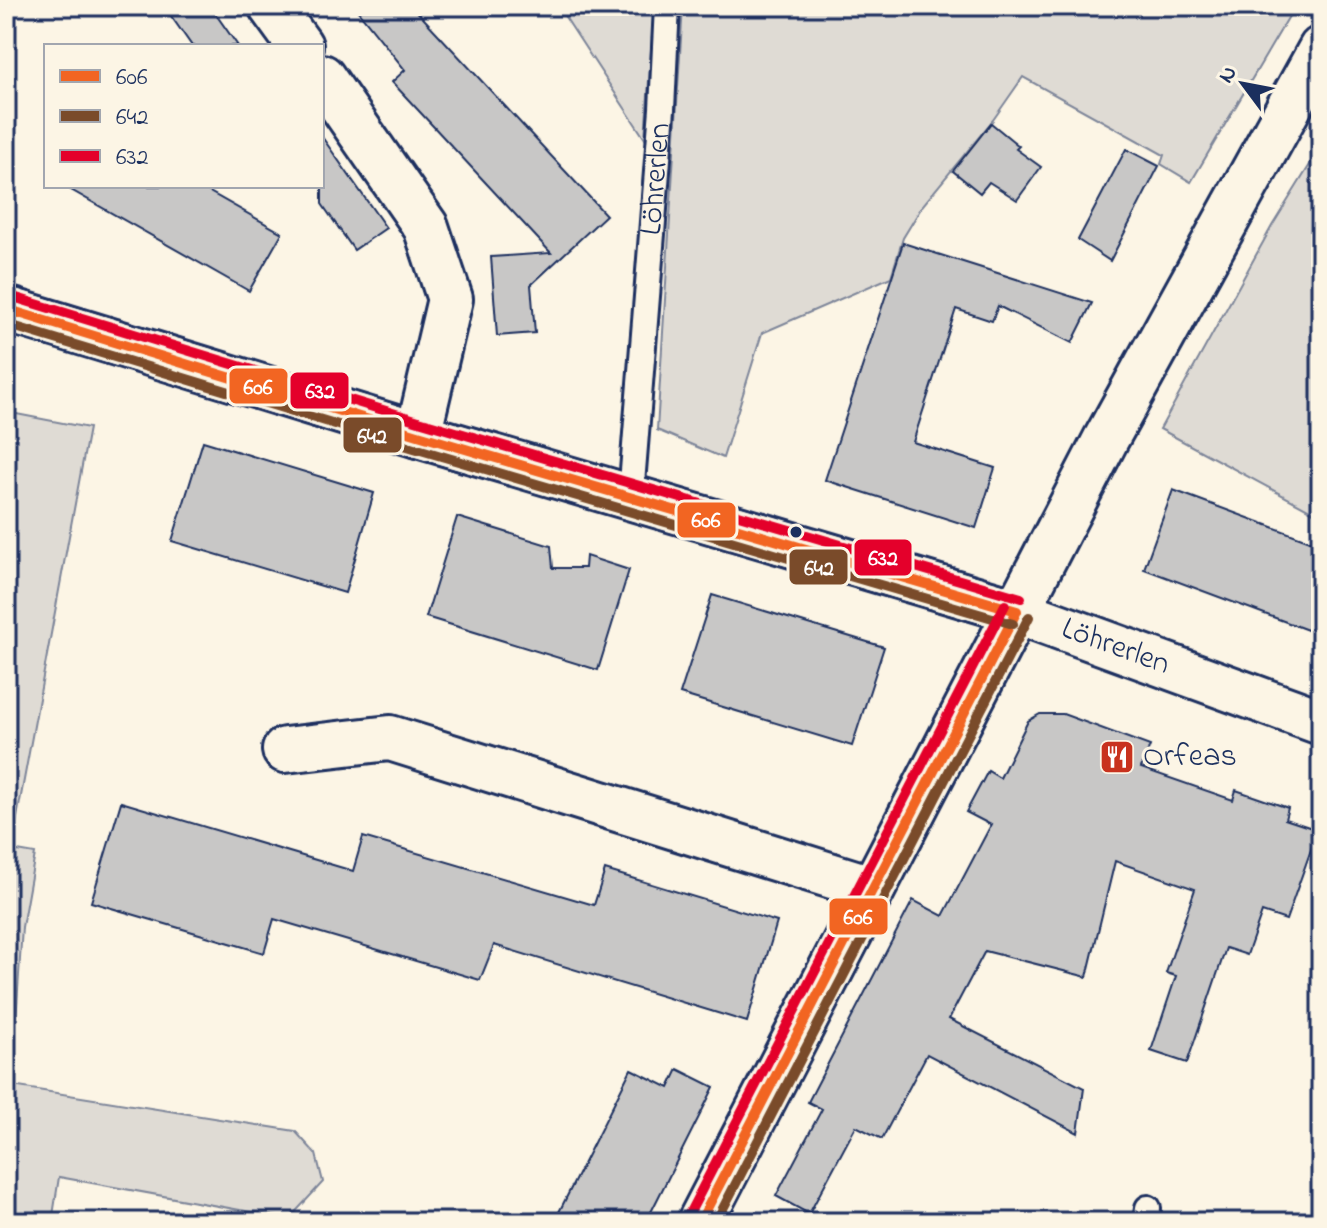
<svg xmlns="http://www.w3.org/2000/svg" width="1327" height="1228" font-family="'Indie Flower',sans-serif">
<style>
.green{fill:#dfdbd4;stroke:#7d8599;stroke-width:2}
.building{fill:#c8c7c6;stroke:#1b2f5e;stroke-width:2}
.lines{fill:none;stroke-linecap:round;stroke-linejoin:round}
.lane-casing{stroke:#1b2f5e;stroke-width:30}
.street-casing{stroke:#1b2f5e;stroke-width:50}
.lane{stroke:#fcf5e5;stroke-width:24}
.street{stroke:#fcf5e5;stroke-width:44}
.bus-1-casing{stroke:#fcf5e5;stroke-width:16}
.bus-2-casing{stroke:#fcf5e5;stroke-width:16}
.bus-3-casing{stroke:#fcf5e5;stroke-width:16}
.bus-1{stroke:#f26522;stroke-width:10}
.bus-2{stroke:#7a4b2a;stroke-width:10}
.bus-3{stroke:#e4002b;stroke-width:10}
.bus-dot{fill:#1b2f5e;stroke:#fcf5e5;stroke-width:3}
.labels{text-anchor:middle;dominant-baseline:central;stroke-width:6;stroke-linejoin:round;paint-order:stroke}
.street-label{font-size:32px;fill:#1b2f5e;stroke:#fcf5e5}
.poi-label{font-size:32px;fill:#1b2f5e;stroke:#fcf5e5;text-anchor:start}
.line-badge{stroke:#fcf5e5;stroke-width:3}
.badge-label{font-size:22px;text-anchor:middle;font-weight:bold;fill:#fff}
</style>
<rect width="100%" height="100%" fill="#fcf5e5"/>
<filter id="ink" filterUnits="userSpaceOnUse"><feTurbulence type="fractalNoise" baseFrequency=".0125" numOctaves="2"/><feDisplacementMap in="SourceGraphic" scale="16" xChannelSelector="R" yChannelSelector="G"/><feConvolveMatrix kernelMatrix="1 2 1 2 8 2 1 2 1" color-interpolation-filters="sRGB"/></filter>
<g filter="url(#ink)">
<path class="green" d="M558,6h96l-9,133z
M683,6h612l-104,176 -30,-18 3,-9 -141,-78 -30,43 -70,85 -20,33 -12,39 -129,56 -39,125 -66,-28z
M1321,147v369l-161,-87 112,-203z
M6,412l83,16 -73,395 -10,-2z
M6,849l29,5 -13,73 -10,159 283,45 21,23 7,28 -34,37 -230,-42 -7,45h-46z"/>
<path class="building" d="M164,6h46l28,40h-46z
M354,6h58l194,209 -75,70 4,48 -38,3 -6,-79 60,-4 -159,-171 13,-12z
M991,123l28,23 -3,3 25,18 -24,33 -28,-18 -9,11 -27,-22z
M322,137l64,91 -32,22 -32,-46z
M1126,149l33,17 -49,95 -32,-21z
M64,186h135l83,47 -33,58z
M903,243l189,60 -20,40 -74,-37 -6,15 -36,-12 -43,133 82,26 -19,60 -151,-48z
M203,441l171,52 -29,100 -173,-52z
M1173,490l148,55v90l-177,-66z
M457,517l94,29 2,22h32l1,-12 43,14 -31,100 -172,-53z
M712,595l172,52 -32,99 -172,-52z
M1040,714h23l87,32 -9,22 92,32 3,-10 52,18 -3,11 33,11 -32,90 -24,-8 -15,43 -21,-7 -39,115 -36,-12 25,-75 -10,-3 29,-84 -80,-28 -28,116 -102,-26 -36,68 135,69 -6,45 -151,-79 -45,85 -26,-13 -47,88 -33,-18 46,-87 -14,-7 105,-202 30,16 48,-91 -25,-13 22,-41 12,7 28,-57z
M121,802l232,69 10,-34 231,68 11,-35 172,52 -30,100 -253,-77 -14,35 -206,-61 -10,34 -173,-51z
M631,1069l38,19 9,-19 36,18 -68,135h-92z"/>
<g class="lines">
<g class="lane-casing">
<g id="lane">
<path id="s1" d="M631,496l31,-387 5,-103"/>
<path d="M1146,1222l2,-14"/>
</g>
</g>
<g class="street-casing">
<g id="street">
<path d="M271,6l29,40"/>
<path d="M322,77l104,150 24,72 -32,136"/>
<path id="s2" d="M6,309l412,126 599,176 304,111"/>
<path d="M285,750l105,-12 481,150"/>
<path d="M700,1222l406,-783 215,-390"/>
</g>
</g>
<use href="#lane" class="lane"/>
<use href="#street" class="street"/>
<g class="bus-1-casing">
<path id="bus-1" d="M6,309l412,126 599,176
M700,1222l317,-611"/>
</g>
<g class="bus-2-casing">
<path id="bus-2" d="M6,324l408,124 599,176
M716,1222l313,-605"/>
</g>
<g class="bus-3-casing">
<path id="bus-3" d="M10,296l412,126 599,176
M688,1216l317,-611"/>
</g>
<use href="#bus-1" class="bus-1"/>
<use href="#bus-2" class="bus-2"/>
<use href="#bus-3" class="bus-3"/>
</g>
</g>
<defs>
<g id="restaurant-square" transform="scale(1.8)"><rect x="-9" y="-9" width="18" height="18" rx="4" fill="#c8321e" stroke="#fcf5e5"/><path d="M-5-6h1v4h1v-4h1v4h1v-4h1v5L-1.5 .5V6h-2V.5L-5-1ZM5-6V6H3V1.5H1.5Q1.5-4 5-6Z" fill="#fff"/></g>
</defs>
<g fill-rule="evenodd">
<use href="#restaurant-square" x="1117" y="757"/>
</g>
<circle class="bus-dot" cx="796" cy="532" r="7"/>
<g class="labels">
<g class="street-label">
<text stroke="none"><textPath href="#s1" startOffset="318">Löhrerlen</textPath></text>
<text stroke="none"><textPath href="#s2" startOffset="1160">Löhrerlen</textPath></text>
</g>
<g class="poi-label">
<text x="1143" y="757">Orfeas</text>
</g>
</g>
<g class="line-badge">
<rect x="228" y="367" width="61" height="38" rx="8" fill="#f26522"/>
<rect x="289" y="371" width="61" height="39" rx="8" fill="#e4002b"/>
<rect x="342" y="416" width="61" height="38" rx="8" fill="#7a4b2a"/>
<rect x="676" y="501" width="61" height="38" rx="8" fill="#f26522"/>
<rect x="853" y="538" width="60" height="39" rx="8" fill="#e4002b"/>
<rect x="788" y="548" width="61" height="38" rx="8" fill="#7a4b2a"/>
<rect x="828" y="897" width="61" height="39" rx="8" fill="#f26522"/>
</g>
<g class="badge-label">
<text x="258" y="394">606</text>
<text x="320" y="398">632</text>
<text x="372" y="443">642</text>
<text x="706" y="527">606</text>
<text x="883" y="565">632</text>
<text x="819" y="575">642</text>
<text x="858" y="924">606</text>
</g>
<rect width="1327" height="1228" fill="none" stroke="#fcf5e5" stroke-width="32"/>
<rect x="16" y="16" width="1295" height="1196" fill="none" stroke="#1b2f5e" stroke-width="3" filter="url(#ink)"/>
<rect x="44" y="44" width="280" height="144" fill="#fcf5e5" stroke="#a2a6af" stroke-width="2"/>
<rect x="60" y="70" width="40" height="12" fill="#f26522" stroke="#a2a6af" stroke-width="2"/>
<text x="116" y="84" font-size="24" fill="#1b2f5e">606</text>
<rect x="60" y="110" width="40" height="12" fill="#7a4b2a" stroke="#a2a6af" stroke-width="2"/>
<text x="116" y="124" font-size="24" fill="#1b2f5e">642</text>
<rect x="60" y="150" width="40" height="12" fill="#e4002b" stroke="#a2a6af" stroke-width="2"/>
<text x="116" y="164" font-size="24" fill="#1b2f5e">632</text>
<g transform="translate(1243 84) rotate(302)" stroke="#fcf5e5" stroke-width="6" paint-order="stroke">
<path d="M0-6L14 30L0 20L-14 30Z" fill="#1b2f5e"/>
<text y="-12" font-size="22" font-weight="bold" text-anchor="middle" fill="#1b2f5e">N</text>
</g>
</svg>
